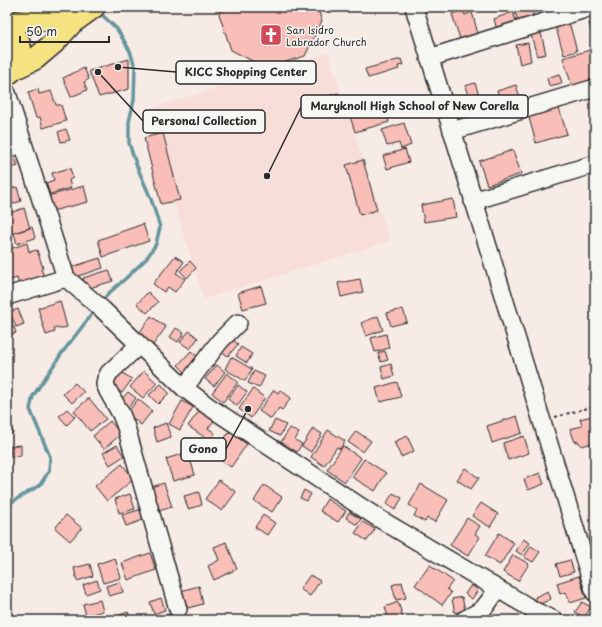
<svg xmlns="http://www.w3.org/2000/svg" width="602" height="627" font-family="'Playpen Sans',sans-serif">
<style>
.built{fill:#f8ded8}
.lines{fill:none;stroke-linecap:round;stroke-linejoin:round}
.stream{stroke:#65959c;stroke-width:3.5}
.building{fill:#fabeb8;stroke:#2b2b2b}
.minor-casing{stroke:#2b2b2b;stroke-width:20}
.major-casing{stroke:#2b2b2b;stroke-width:24}
.path{stroke:#2b2b2b;stroke-width:2;stroke-dasharray:3 3;stroke-linecap:butt}
.minor{stroke:#f6f6f2;stroke-width:17}
.major{stroke:#f5e382;stroke-width:21}
.labels{text-anchor:middle;dominant-baseline:central;stroke-width:3;stroke-linejoin:round;paint-order:stroke}
.poi-label{font-size:10px;fill:#2b2b2b;stroke:#f6f6f2;text-anchor:start}
.leader{fill:none;stroke:#2b2b2b;stroke-width:1.5}
.callout-dot{fill:#2b2b2b;stroke:#f6f6f2;stroke-width:1.5}
.callout{fill:#f6f6f2;stroke:#2b2b2b;stroke-width:1.5}
.callout-label{font-size:11px;text-anchor:middle;font-weight:bold;fill:#2b2b2b}
</style>
<rect width="100%" height="100%" fill="#f7ebe6"/>
<filter id="ink" filterUnits="userSpaceOnUse"><feTurbulence type="fractalNoise" baseFrequency=".025" numOctaves="2"/><feDisplacementMap in="SourceGraphic" scale="8" xChannelSelector="R" yChannelSelector="G"/><feConvolveMatrix kernelMatrix="1 2 1 2 8 2 1 2 1" color-interpolation-filters="sRGB"/></filter>
<g filter="url(#ink)">
<path class="built" d="M328,53l62,188 -186,58 -59,-189z"/>
<g class="lines">
<path class="stream" d="M99,12l18,17 13,22 5,16 -1,33 -5,22v21l7,21 15,35 9,28 -4,17 -10,15 -21,20 -16,14 -8,9
M7,505l33,-20 9,-14 1,-14 -20,-48 3,-13 29,-43 33,-43"/>
</g>
<path class="building" d="M222,7h95l5,14 -17,35 -39,12 -35,-18 -12,-36z
M513,7h18l3,10 -15,6z
M463,10l2,5 7,-3 6,22 -18,5 -8,-25z
M513,12l4,12 -20,6 -3,-11z
M595,21v18l-1,1 -5,-17z
M569,22l8,29 -13,4 -9,-30z
M541,33l5,21 -9,2 -6,-21z
M528,43l3,18 -11,3 -4,-19z
M590,50l5,14v21l-21,7 -11,-34z
M129,59v30l-30,8 -10,-26z
M401,59l2,6 -5,1 1,3 -31,9 -3,-9z
M84,68l5,11 -5,3 3,8 -16,7 -8,-19z
M559,74l3,9 -13,3 -2,-8z
M475,83l8,25 -10,3 -8,-25z
M516,85l6,19 -19,6 -6,-19z
M38,89l1,5 12,-3 5,14h5l5,16 -23,7 -3,-11 -4,1 -8,-26z
M338,93l5,17 -17,5 -5,-17z
M384,103l5,19 -34,10 -6,-19z
M558,105l9,29 -31,9 -8,-29z
M404,123l7,22 -10,4 -2,-6 -12,3 -5,-16z
M66,129l4,11 -9,2 -3,-10z
M163,133l17,67 -19,4 -17,-66z
M405,149l4,13 -22,7 -4,-13z
M513,150l8,24 -34,11 -8,-24z
M13,152l5,14 -11,3v-16z
M363,160l14,50 -17,5 -14,-50z
M70,168l3,10 -4,2 2,8 -21,6 -4,-11 8,-3 -2,-7z
M84,186l4,16 -36,9 -4,-15z
M17,187l4,14 -14,5v-16z
M453,199l3,18 -32,5 -3,-17z
M24,208l6,20 -19,6 -4,-13v-7z
M143,224l6,17 -46,16 -5,-17z
M32,227l3,11 -18,6 -3,-11z
M27,243l2,9 8,-2 6,18 -2,1 4,10 -26,6 -2,-7 -10,3v-31z
M175,256l9,6 -8,11 9,6 -10,13 -7,-5 -4,5 -11,-8z
M100,258l3,10 -28,9 -3,-10z
M190,261l6,7 -9,10 -7,-7z
M109,270l4,11 -27,8 -3,-11z
M360,279l3,13 -22,5 -3,-14z
M261,286l5,17 -23,6 -5,-16z
M148,292l10,10 -11,11 -10,-9z
M60,301l7,26 -9,2 -1,-2 -3,1 1,4 -9,3 -8,-27z
M18,309l6,15 -8,3 -6,-15z
M403,309l4,13 -16,4 -4,-13z
M151,316l15,11 -13,18 -15,-10z
M378,316l5,14 -17,6 -5,-13z
M10,317l3,8 -6,2v-9z
M14,327l2,6 -9,3v-7z
M176,328l8,5 -6,9 -8,-5z
M189,331l9,7 -8,11 -10,-7z
M386,334l3,14 -14,4 -4,-14z
M228,336l10,8 -10,12 -10,-7z
M241,347l11,7 -5,9 -11,-7z
M191,351l10,9 -13,15 -10,-10z
M385,351l3,9 -7,2 -3,-9z
M231,357l21,12 -7,12 -20,-12z
M391,364l3,12 -10,3 -3,-12z
M217,365l8,7 -11,14 -9,-7z
M144,371l13,12 -14,15 -13,-11z
M254,371l11,5 -6,12 -11,-5z
M121,372l11,7 -10,14 -11,-8z
M227,373l11,9 -15,20 -11,-9z
M397,382l4,15 -21,5 -4,-14z
M75,383l9,9 -12,11 -9,-9z
M161,384l8,9 -11,11 -9,-9z
M238,385l9,7 -10,14 -9,-7z
M253,389l12,9 -14,20 -12,-9z
M274,390l4,3 2,-3 11,8 -9,12 -3,-2 -8,11 -12,-8z
M128,392l8,6 -8,10 -8,-7z
M89,398l17,21 -16,12 -16,-20z
M138,399l14,12 -11,14 -14,-12z
M182,401l11,6 -13,23 -11,-6z
M67,409l8,8 -8,8 -8,-9z
M199,411l15,10 -6,7 7,5 -5,8 -22,-15z
M517,416l5,17 -30,10 -5,-17z
M592,416l3,10v16l-13,4v-1h-2l-2,-4 -3,1 -5,-13 12,-3 -2,-7z
M7,420h3l3,13 -6,2z
M275,420l11,5 -6,11 -11,-5z
M110,421l11,13 -17,15 -11,-13z
M166,423l5,14 -14,5 -4,-14z
M290,428l9,5 -4,7 7,4 -5,8 -16,-10z
M313,428l9,6 -11,18 -9,-6z
M328,430l17,11 -5,8 -3,-2 -13,19 -13,-9z
M356,431l15,10 -8,11 -15,-10z
M229,432l18,12 -16,23 -18,-12z
M407,436l7,15 -13,6 -7,-15z
M524,436l5,17 -21,7 -5,-17z
M21,445v11l-10,1 -1,-11z
M117,445l7,11 -14,9 -7,-12z
M343,446l18,12 -16,24 -18,-12z
M188,452l7,23 -22,6 -7,-22z
M364,459l22,14 -11,18 -23,-14z
M122,464l12,15 -27,22 -12,-15z
M465,468l14,10 -8,11 -14,-9z
M540,473l4,11 -16,6 -4,-11z
M219,480l17,12 -14,19 -17,-12z
M164,483l8,24 -17,5 -7,-24z
M421,484l27,16 -13,22 -8,-4 -2,4 -11,-6 3,-6 -8,-5z
M264,485l18,12 -10,15 -18,-11z
M304,490l7,4 -4,7 -7,-3z
M199,492l3,13 -14,4 -4,-13z
M393,493l9,5 -7,12 -9,-6z
M130,494l5,15 -16,4 -4,-14z
M327,499l19,12 -8,11 -18,-11z
M481,503l17,11 -8,13 -18,-11z
M142,509l4,10 -20,7 -4,-11z
M349,512l12,7 -4,6 -11,-7z
M66,515l16,13 -12,13 -15,-13z
M263,515l12,8 -8,12 -12,-8z
M467,518l13,8 -5,8 5,3 -12,19 -18,-11z
M363,522l12,7 -8,12 -12,-8z
M499,533l15,10 -14,22 -15,-9z
M523,539l7,4 -8,12 -6,-4z
M226,542l11,27 -23,11 -6,-14 11,-6 -5,-13z
M531,546l9,6 -7,10 -9,-5z
M150,553l6,17 -28,10 -6,-17z
M513,555l16,9 -11,17 -15,-9z
M115,558l6,20 -18,5 -6,-19z
M570,560l4,12 -14,4 -4,-12z
M90,564l3,12 -16,5 -3,-13z
M430,565l23,16 -6,8 4,4 -9,12 -27,-20z
M310,575l10,6 -10,15 -10,-7z
M579,576l7,22 -16,5 -4,-11 -6,2 -3,-11z
M97,580l3,9 -14,5 -3,-9z
M120,582l3,10 -14,4 -3,-10z
M402,582l4,16 -10,2 -4,-15z
M471,585l7,5 -6,9 -7,-5z
M199,586l4,18 -19,5 -4,-18z
M548,591l3,8 -13,6 -3,-8z
M462,597l3,13 -10,3 -3,-14z
M161,598l4,12 -11,4 -4,-12z
M100,600l3,11 -17,5 -3,-12z
M398,602l5,15 -10,3h-4l-4,-13z
M582,602l9,5 -7,11 -9,-6z
M128,612l3,8h-12l-2,-4z
M172,613l3,7h-23z
M115,615l1,5h-15v-2z"/>
<g class="lines">
<g class="minor-casing">
<path id="minor" d="M414,7l181,586
M429,58l163,-51
M7,93l59,185 36,31 82,79 24,18 170,112 120,71 39,23 17,8
M452,131l143,-43
M7,149l16,-5
M473,201l122,-37
M7,296l59,-18
M139,345l-30,28 -3,6 -1,5 3,7 13,23 5,13 52,182
M184,388l36,-47 18,-18
M464,620l18,-10 5,-6 11,-15"/>
</g>
<g class="major-casing">
<path id="major" d="M7,24c21,-7 44,-4 65,-1
M7,29c18,11 18,33 1,45
M14,69l21,-10 20,-17 17,-19 22,-16"/>
</g>
<path class="path" d="M555,417l40,-11"/>
<use href="#minor" class="minor"/>
<use href="#major" class="major"/>
</g>
</g>
<defs>
<g id="church-square" transform="scale(1.15)"><rect x="-9" y="-9" width="18" height="18" rx="4" fill="#d1495b" stroke="#f6f6f2"/><path d="M-1.2-6h2.4v3.5h3.3v2.4h-3.3V6h-2.4V-.1h-3.3v-2.4h3.3Z" fill="#fff"/></g>
</defs>
<g fill-rule="evenodd">
<use href="#church-square" x="271" y="35"/>
</g>
<g class="labels">
<g class="poi-label">
<text x="286" y="29">San Isidro<tspan x="286" dy="12">Labrador Church</tspan></text>
</g>
</g>
<path class="leader" d="M118 67L176 72M267 176L301 107M98 72L143 121M248 409L226 449"/>
<g class="callout-dot">
<circle cx="118" cy="67" r="4"/>
<circle cx="267" cy="176" r="4"/>
<circle cx="98" cy="72" r="4"/>
<circle cx="248" cy="409" r="4"/>
</g>
<g class="callout">
<rect x="176" y="61" width="140" height="23" rx="4"/>
<rect x="301" y="95" width="227" height="23" rx="4"/>
<rect x="143" y="110" width="122" height="23" rx="4"/>
<rect x="181" y="438" width="45" height="23" rx="4"/>
</g>
<g class="callout-label">
<text x="246" y="76">KICC Shopping Center</text>
<text x="415" y="110">Maryknoll High School of New Corella</text>
<text x="204" y="125">Personal Collection</text>
<text x="203" y="453">Gono</text>
</g>
<rect width="602" height="627" fill="none" stroke="#f6f6f2" stroke-width="24"/>
<rect x="12" y="12" width="578" height="603" fill="none" stroke="#2b2b2b" stroke-width="1.5" filter="url(#ink)"/>
<path d="M20 36v6h89v-6" fill="none" stroke="#2b2b2b" stroke-width="2"/>
<text x="26" y="36" font-size="12" fill="#2b2b2b" stroke="#f6f6f2" stroke-width="3" paint-order="stroke">50 m</text>
</svg>
